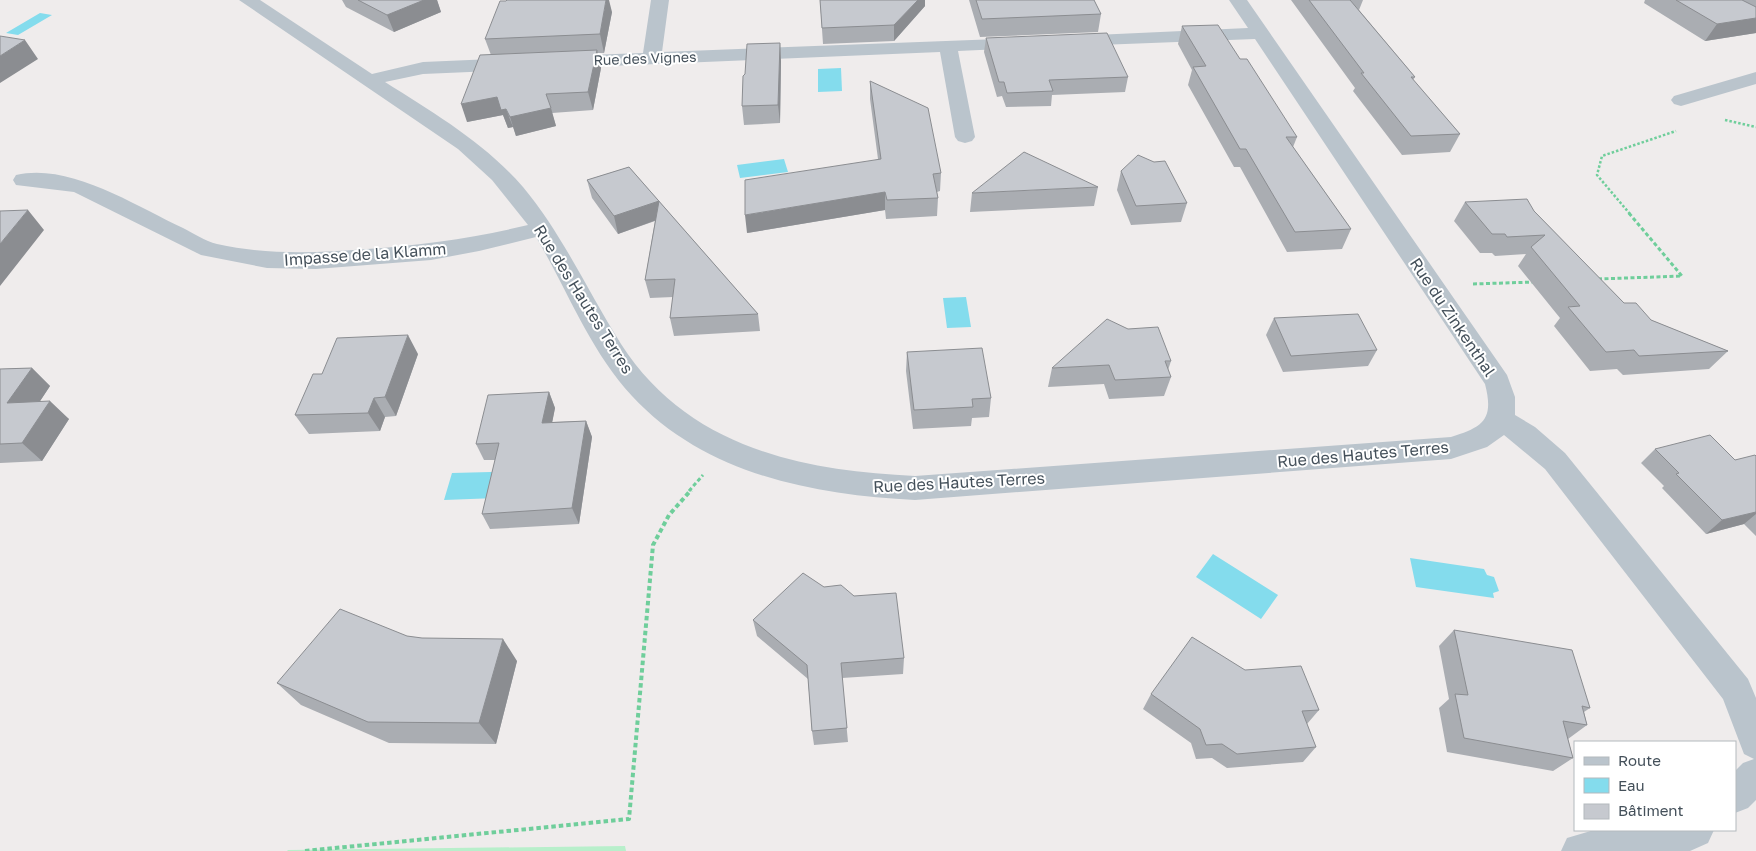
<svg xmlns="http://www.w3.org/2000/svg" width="1756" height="851" font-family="'Golos Text',sans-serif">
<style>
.green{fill:#b8efcb}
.water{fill:#84dced}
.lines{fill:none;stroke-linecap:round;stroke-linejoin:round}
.path-far2{stroke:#6fce9b;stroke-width:2.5;stroke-dasharray:2.5 2;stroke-linecap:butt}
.path-far1{stroke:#6fce9b;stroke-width:3;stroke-dasharray:4 2.5;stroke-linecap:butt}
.path{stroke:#6fce9b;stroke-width:4;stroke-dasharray:4.5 3;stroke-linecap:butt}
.minor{fill:#bac4cc;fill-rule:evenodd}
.wall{fill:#aaadb2}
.shaded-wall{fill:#8b8d91}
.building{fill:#c6c9cf;stroke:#8b8d91}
.labels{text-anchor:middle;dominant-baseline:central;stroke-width:4;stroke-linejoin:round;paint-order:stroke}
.far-street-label{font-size:14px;fill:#44505a;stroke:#fff}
.street-label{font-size:16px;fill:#44505a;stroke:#fff}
</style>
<rect width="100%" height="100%" fill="#efecec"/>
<path class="green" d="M625,846l1,5h-339l1,-1z"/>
<path class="water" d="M40,13l12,2 -34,20 -12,-2z
M841,68l1,23 -24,1v-23z
M784,159l4,13 -48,6 -3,-13z
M966,297l5,30 -24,1 -4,-30z
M526,471l-6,26 -76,3 8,-27z
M1213,554l65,41 -17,24 -65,-42z
M1410,558l74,11 3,6 7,2 5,14 -6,2 1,5 -78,-11z"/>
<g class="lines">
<path class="path-far2" d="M1725,120l31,7
M1630,214l-33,-39 5,-19 74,-25"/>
<path class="path-far1" d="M1598,279l84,-3 -54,-64
M1473,284l61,-2
M689,491l14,-16"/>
<path class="path" d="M305,851l324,-32 24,-274 16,-30 22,-25"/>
<path class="minor" d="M239,0h21l112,74 51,-12 90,-4 7,2 2,4 -2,4 -7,2 -90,4 -38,8c49,31 100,61 138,105 40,48 65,105 98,157 66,103 180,127 294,132l536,-39c33,-10 43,-18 34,-53l-230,-345 -182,7 -6,-1 -3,-4 3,-4 6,-1 175,-8 -19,-28h18l260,375 8,22v18l20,12 30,26 183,226 8,19v102l-8,8 -13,5v-42l8,-8 11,-4 -10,-5 -21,-55 -178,-230 -41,-34 -17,12 -36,12 -536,41c-102,-5 -211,-26 -283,-104 -42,-45 -65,-107 -96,-159l-57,14 -48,9 -115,9 -49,-1 -66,-13 -127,-63 -58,-7 -3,-5 3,-5c53,-13 120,31 167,53 10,5 22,13 34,16 50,11 99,9 150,5 55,-4 107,-11 161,-24l-36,-45 -34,-31z
M651,0h18l-7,52 361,-14 6,1 3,4 -3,4 -6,1 -65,3 17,86 -3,4 -7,2 -7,-2 -3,-4 -15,-85 -379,16 -7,-2 -2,-4 2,-4 7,-2 82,-3z
M1756,72v12l-75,22 -7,-2 -3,-4 3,-4z
M1594,830h120l-6,13 -18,8h-129l6,-13z"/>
</g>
<path class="wall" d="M342,0h95l4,12 -47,20 -48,-25z
M820,0h105v6l-31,35 -71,3z
M969,0h125l7,14 -3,18 -118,5z
M1291,0h72l-4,10 56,67 -2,3 47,54 -10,18 -48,3 -49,-64 2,-3z
M1645,0h111v33l-51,8 -61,-38z
M612,12l-8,41h-7l4,15 -8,42 -41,3 4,13 -40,10 -3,-9 -5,1 -5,-13 -36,7 24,-67 -6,-16z
M1182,26l58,33 57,78 -4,10 58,82 -9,20 -55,3 -47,-85h-6l-46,-82 4,-15 -14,-26z
M986,38l142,39 -3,15 -73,3 -1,11 -45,1 -4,-11 -5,1 -13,-45z
M780,43l1,18 -1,62 -36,2 -2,-19 3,-32z
M870,81l71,92 -1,18 -3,1 1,6 -1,18 -51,3 -1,-9 -138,23 131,-74 -8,-60z
M629,167l129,147 2,17 -86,5 -4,-18 3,-21 -23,1 -5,-18 10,-59 -37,13 -26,-36 -5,-18z
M1121,171l66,32 -6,19 -50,3 -14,-35z
M1098,187l-4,19 -124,6 2,-19z
M1465,202l69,9 90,92 27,17 77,31 -19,18 -86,6 -6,-6 -27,2 -36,-45 6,-8 -42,-52 8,-12 -31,2 -3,-3h-12l-26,-32z
M1274,318l103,32 -9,16 -85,6 -17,-37z
M907,352l84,46 -2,19 -17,1 -1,8 -58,3 -7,-58z
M418,354l-22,62 -11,1 -5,14 -71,3 -14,-19 27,-41z
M1171,361l-3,9 3,7 -7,19 -55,3 -5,-15 -56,3 4,-19z
M32,368l18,18 -10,15 29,18 -27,42 -42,2v-94z
M549,392l6,16 -3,14 34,-1 6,16 -13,87 -89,5 -8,-15 13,-54h-11l-8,-16z
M1655,449l80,11 21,-4v80l-12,-12 -38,10 -44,-46 2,-2 -23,-23z
M753,620l151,38 -1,16 -61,4 6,64 -34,3 -2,-14 -4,-52 -51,-43z
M1454,630l136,78 -6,4 3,13 -19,14 5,19 -20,13 -106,-19 -8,-44 10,-9 -10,-53z
M407,636l110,25 -21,83 -107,-1 -88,-38 -24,-22z
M1245,670l74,40 -12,14 9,23 -13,15 -76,6 -15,-10 -16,1 -5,-16 -48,-34 8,-15z"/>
<path class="shaded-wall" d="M424,0h13l4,12 -47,20 -7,-17z
M606,0h3l3,12 -8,41 -4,-19z
M918,0h7v6l-31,35v-16z
M1756,18v15l-51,8 12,-17z
M25,40l13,19 -38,24v-27z
M780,43l1,18 -1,62 -2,-18z
M597,50l4,18 -8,42 -5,-18z
M497,97l9,12 7,18 -5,1 -5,-13 -36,7 -6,-18z
M551,108l5,18 -40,10 -6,-19z
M885,192v18l-138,23 -2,-18z
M659,201l3,17 -44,16 -4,-18z
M28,210l16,20 -44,56v-42z
M408,335l10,19 -22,62 -11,-19z
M32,368l18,18 -23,35 -20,-18z
M549,392l6,16 -6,31 -7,-16z
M374,398l11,19 -5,14 -12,-18z
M50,401l19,18 -27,42 -20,-18z
M586,421l6,16 -13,87 -7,-16z
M1756,512v2l-12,10 -38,10 16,-14z
M503,639l14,22 -21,83 -17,-21z"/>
<path class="building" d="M358,0h66l-37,15z
M507,0h99l-6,34 -115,5 15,-38h6z
M820,0h98l-24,25 -72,3z
M976,0h118l7,14 -119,5z
M1309,0h41l65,77h-4l49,57 -49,2 -50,-63h3z
M1676,0h66l14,7v11l-39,6z
M1218,25l22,34h7l50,78h-11l65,92 -56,3 -49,-83h-6l-47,-82 13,-1 -24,-40z
M1107,33l21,44 -79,3 4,11 -46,2 -3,-11h-5l-13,-44z
M0,36l25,4 -25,16z
M780,43l-2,62 -36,1 1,-30 2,-2 2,-30z
M597,50l-9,42 -42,2 5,14 -41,9 -4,-8 -5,1 -4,-13 -36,7 19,-49z
M870,81l58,27 13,65 -8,1 5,24 -51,2 -2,-8 -140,23v-35l136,-21z
M1024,152l74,35 -126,6z
M1138,155l16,7 11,-1 22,42 -51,3 -15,-35z
M629,167l129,147 -88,4 5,-39 -30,1 14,-79 -45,15 -27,-36z
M1527,199l7,12 90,92h12l15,17 77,31 -89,5 -5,-6 -28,2 -38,-45 12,-1 -49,-59 14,-12 -38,2 -2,-3h-13l-27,-32z
M28,210l-28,34v-33z
M1358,314l19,36 -86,6 -17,-38z
M1107,319l21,10 30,-2 13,34h-6l6,16 -56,3 -6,-15 -57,3z
M408,335l-23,62 -11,1 -6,15 -73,2 18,-41h9l15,-36z
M982,348l9,50 -19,1 1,8 -59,3 -7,-58z
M32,368l-25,35 43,-2 -28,42 -22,1v-75z
M549,392l-7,31 44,-2 -14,87 -90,6 17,-71 -23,1 12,-49z
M1710,435l25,25 20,-5 1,1v56l-34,8 -46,-46 3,-1 -24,-24z
M803,573l21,14 17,-2 13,11 42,-3 8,65 -63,5 6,65 -35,3 -5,-66 -54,-45z
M340,609l67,27 15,2 81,1 -24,84 -111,-1 -91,-39z
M1454,630l118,20 18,58 -8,-2 5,19 -24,-4 10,37 -109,-20 -9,-44 13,1z
M1192,637l53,33 56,-4 18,44 -17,1 14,36 -79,7 -15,-10 -16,1 -6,-16 -49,-35z"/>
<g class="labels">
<g class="far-street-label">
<text transform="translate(645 58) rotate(-2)">Rue des Vignes</text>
</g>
<g class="street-label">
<text transform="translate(365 254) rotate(-4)">Impasse de la Klamm</text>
<text transform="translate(584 299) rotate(58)">Rue des Hautes Terres</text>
<text transform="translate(1453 317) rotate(56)">Rue du Zinkenthal</text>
<text transform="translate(1363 454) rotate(-5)">Rue des Hautes Terres</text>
<text transform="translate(959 482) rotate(-3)">Rue des Hautes Terres</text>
</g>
</g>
<rect x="1574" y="741" width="162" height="90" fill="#ffffff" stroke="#b4b9bd"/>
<rect x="1584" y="757" width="25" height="8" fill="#bac4cc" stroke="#b4b9bd"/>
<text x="1618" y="766" font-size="15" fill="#44505a">Route</text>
<rect x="1584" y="778" width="25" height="15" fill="#84dced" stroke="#b4b9bd"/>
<text x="1618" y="791" font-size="15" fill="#44505a">Eau</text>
<rect x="1584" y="804" width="25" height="15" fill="#c6c9cf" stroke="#b4b9bd"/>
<text x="1618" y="816" font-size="15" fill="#44505a">Bâtiment</text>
</svg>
